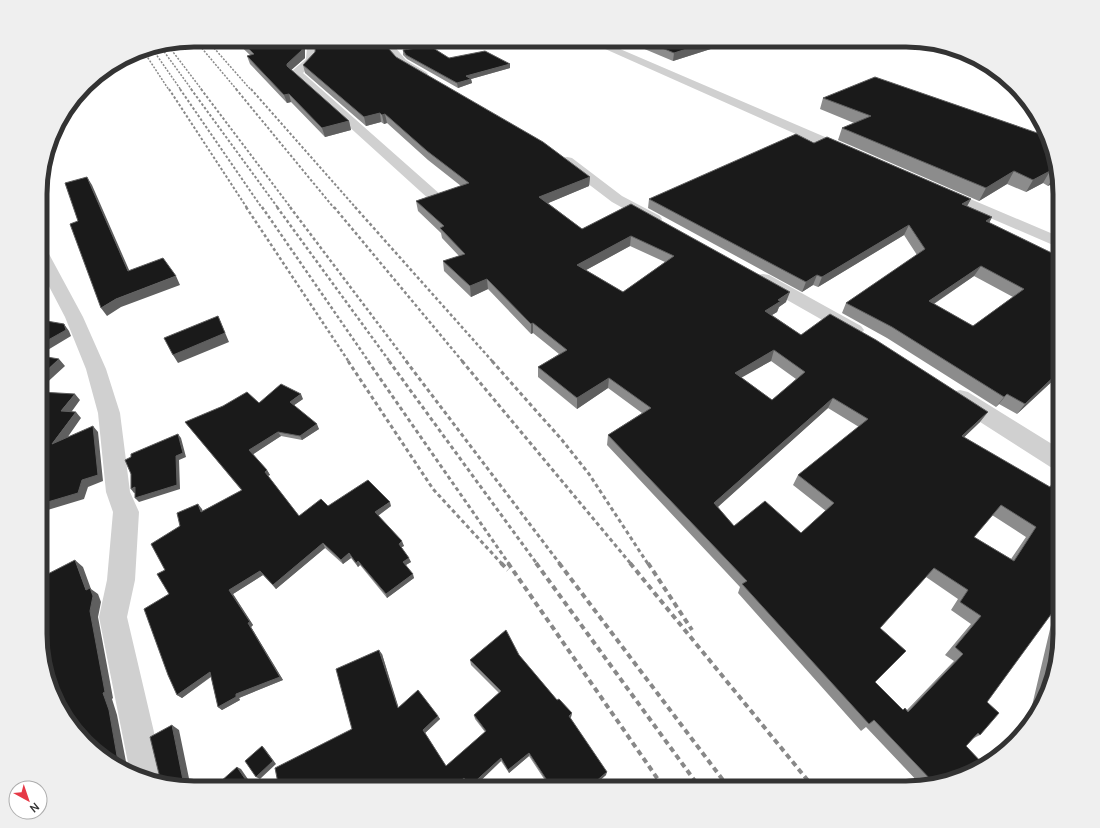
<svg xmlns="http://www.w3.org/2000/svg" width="1100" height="828" font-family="Manrope,sans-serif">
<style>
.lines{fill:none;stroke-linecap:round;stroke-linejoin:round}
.minor{fill:#d0d0d0;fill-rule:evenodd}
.rail-far4{stroke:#888;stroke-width:1.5;stroke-dasharray:2 1.5;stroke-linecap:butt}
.rail-far3{stroke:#888;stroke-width:2;stroke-dasharray:2.5 2;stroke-linecap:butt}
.rail-far2{stroke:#888;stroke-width:2.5;stroke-dasharray:3 2.5;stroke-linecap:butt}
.rail-far1{stroke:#888;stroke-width:3;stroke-dasharray:4 3;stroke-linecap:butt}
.rail{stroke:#888;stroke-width:4;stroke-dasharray:5.5 4;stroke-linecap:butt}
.wall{fill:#8c8c8c;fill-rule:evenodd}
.shaded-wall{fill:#5f5f5f}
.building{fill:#1a1a1a;stroke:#5f5f5f;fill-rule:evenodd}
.rim{fill:none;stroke:#333;stroke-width:5}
</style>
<rect width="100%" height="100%" fill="#fff"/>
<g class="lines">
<path class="minor" d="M301,40h11l5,7 -1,13 -13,13 138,122 3,3 -3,3h-10l-139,-126 -2,-2 2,-2 14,-12 1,-12z
M378,40h11l17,20 20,12 2,2 -2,2c-16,4 -39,-24 -48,-36z
M585,40h14l254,109 2,3 -2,3h-10z
M567,157l5,1 50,38 38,20 2,3 -2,3h-12l-36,-20 -50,-38 -2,-3 2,-3z
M942,187l118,50v11l-123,-53 -3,-3 3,-3z
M41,249l6,1 2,4 34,63 23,52 14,44 10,79 9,20 -4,68 -8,37 38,162 -2,4 -28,-7 -5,-3 -31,-156 8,-37 6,-68 -7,-20 -8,-79 -12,-44 -21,-52 -24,-46z
M763,274l6,1 92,51 3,4 -3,4 -7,2 -7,-2 -90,-51 -3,-4 3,-4z
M960,390l8,2 92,57v21l-8,-2 -100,-64 -3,-6 3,-6z"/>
<path class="rail-far4" d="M195,40l42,50
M207,40l44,50
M167,44l35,46
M160,46l32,44
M151,47l30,43
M142,49l27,41"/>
<path class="rail-far3" d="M169,89l78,119
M180,89l82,119
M191,89l87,119
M201,89l90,119
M236,89l98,119
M251,89l105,119"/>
<path class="rail-far2" d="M246,207l103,155
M262,207l107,155
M277,207l113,155
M290,207l117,155
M334,207l129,155
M355,207l138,155"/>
<path class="rail-far1" d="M348,361l85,128 69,75
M368,361l141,203
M389,361l148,203
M406,361l154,203
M462,361l169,203
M492,361l70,79 27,34 59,90"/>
<path class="rail" d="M501,563l7,7
M508,563l156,225
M536,563l164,225
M559,563l170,225
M630,563l184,225
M648,563l44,67"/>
</g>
<path class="wall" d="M234,40h70l1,8v10l-14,12 58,51 2,9 -26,7 -34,-35 -4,1 -37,-39 -3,-8 3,-1z
M313,40h68l15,17 194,120 -1,9 -41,17 34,26 49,-25 155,98 -7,5 -2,5 -5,3 29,20 179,87 -16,15 85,50 11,-11v168l-12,49 -21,34 28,-119 -68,94 -7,33 -8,4 -6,7 8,26 -53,13 -55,-58 -5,4 -123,-138 2,-6 -133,-142 1,-10 34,-22 -34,-25 -31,21 -39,-32v-10l21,-13 -26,-21 -2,1 -43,-45 -17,8 -27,-26 -1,-10 16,-5 -17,-18 -1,-5 -23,-22 -2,-10 45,-15 -33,-26 -41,-37 -3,1 -3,-2 -15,4 -61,-53 -2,-8 12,-13 1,-8zM630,246l35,16 -42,30 -37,-22zM771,361l25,18 -24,21 -31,-23zM828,408l31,19 -61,48 -5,10 33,26 -25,22 -67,-7 -16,-19zM992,515l34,22 -15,22 -37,-22zM926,577l32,22 -7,11 20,14 -26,31 9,6 -47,49h-4l-28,-28 5,-54z
M564,40h29l-1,5 -12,3z
M623,40h116l-66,21z
M403,50l46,8 61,6v4l-39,11 1,4 -14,5 -51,-29 -4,-4z
M823,98l223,38 11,45 -9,5 -5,-3 -17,9 -19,-8 -28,17 -141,-61 4,-12 12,-5 -34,-14z
M814,143l157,56 -4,7 25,11 -3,6 71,34v117l-43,40 -18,-10 -3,3 -109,-69 -45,-25 4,-10 71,-48 -13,-20 -86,52 -5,-2 -11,7 -154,-84 1,-9zM974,276l39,21 -40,29 -39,-22z
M303,399l-9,6 25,24 -17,11 -21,-4 -28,18 14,16 3,5 -2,1 31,40 29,-10h63l-13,10 26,30 -3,1 10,15 -5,3 8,13 -27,20 -27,-33 -2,2 -7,-9 -8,6 -18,-16 -49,41 -13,-14 -30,19 20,31 -2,2 32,53 -44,18 1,2 -18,10 -4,-3 -7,-30 -29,21 -5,-3 -8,-101 -4,-24 15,-44 22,-17v2l40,-20 -54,-65 -3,-4 74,-19z
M382,654l16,54 40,8 2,3 -15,14 21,33 39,-34 -10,-13 -1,-4 25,-22 -28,-28 -1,-5 49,-5 38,45 15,13 -1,4 -1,1 36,57 -15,13h-41l-21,-32 -20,17 -8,-12 -28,27h-4l-4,-7 -113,-52z"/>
<path class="shaded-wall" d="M304,40l1,8v10l-16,14 -2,-6v-2z
M580,40h13l-1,5 -12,3z
M715,40h24l-66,21 1,-8z
M510,64v4l-39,11 1,4 -14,5 -1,-5 9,-7z
M289,94l2,8 -4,1 -3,-8z
M380,113l1,9 -15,4 -2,-9z
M385,114l2,9 -3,1 -2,-9z
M349,121l2,9 -26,7 -3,-9z
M1014,171l-7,13 -28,17 7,-13z
M1050,171l-7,12 -17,9 7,-12z
M1055,174l2,7 -9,5z
M87,177l5,8 41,94 -5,-8z
M590,177l-1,9 -50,21v-10z
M971,199l-5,9 -4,-4z
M992,217l-5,10 -1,-6z
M909,225l-5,10 -86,52 4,-10z
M631,236l-1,10 -53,29v-10z
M981,266l-7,10 -51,35 6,-10z
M817,275l-4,10 -11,7 4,-10z
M176,276l4,9 -59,22 -14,9 -6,-8 15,-9z
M487,279l1,10 -17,8 -1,-11z
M790,292l-4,10 -7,5 -2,5 -15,9 3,-10 13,-11z
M218,316l11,26 -51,21 -5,-8z
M533,323v10l-2,1v-10z
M64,324l5,7 2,5 -30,18v-10z
M774,350l-3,11 -39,22 3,-10z
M59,359l6,7 -24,22v-12z
M1060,371v3l-43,40 8,-10z
M609,378l-1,10 -31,21v-11z
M75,394l5,6 -13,18 -6,-7z
M301,394l2,5 -10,7 -3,-4z
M1007,394l-8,10 -3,3 8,-10z
M833,398l-5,10 -117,105 3,-10z
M76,412l5,6 -23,33 -6,-7z
M988,412l-8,10 -25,24 7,-10z
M317,424l2,5 -17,11 -2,-4z
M93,426l5,6 5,49 -15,6 -4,12 -43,13v-8z
M278,432l3,4 -29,19 -3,-5z
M178,434l3,4 5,19 -7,3 1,29 -41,13 -4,-4 41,-42z
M267,470l3,5 -3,1 -2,-4z
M135,487l3,5 -4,1 -3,-4z
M390,502l1,4 -15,11 -1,-5z
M198,504l4,5 2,7 -3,-4z
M402,541l2,5 -4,2 -1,-4z
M323,543l2,5 -49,41 -3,-4z
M349,553l2,5 -8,6 -2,-4z
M409,558l2,4 -7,4 -1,-4z
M75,560l8,7 8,22 7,5 3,8 -3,15 15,81 -1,1 5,16 11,57 -9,-5 -16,-74 -17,-103z
M358,561l2,4 -2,2 -2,-4z
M41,562l3,2 2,23 -6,-4z
M260,571l3,4 -30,19 20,31 -2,2 32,53 -44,18 1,2 -18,10 -4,-3 18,-13 12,-71 -19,-33z
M413,574l1,4 -27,20 -1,-4z
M379,650l3,4 18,58 -2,-4z
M210,672l3,3 -31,23 -5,-3z
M572,713l-1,4 -3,3 1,-4z
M438,716l2,3 -15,14 -2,-3z
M172,725l7,5 12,58 -10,-1z
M262,746l3,3 11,15 -16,15 -4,-2z
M529,753v3l-20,17 -1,-3z
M501,758v3l-28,27h-3l-1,-1z
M237,767l4,2 11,16 -3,3h-6z
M607,772l-1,3 -15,13h-3z
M464,778l1,3 -7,7h-5z"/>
<path class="building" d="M240,40h63l-1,10 -15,14v2l62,55 -27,7 -33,-34 -5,1 -37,-39 7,-2z
M316,40h65l15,17 147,85 47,35 -51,20 43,32 49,-25 159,88 -12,8 3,1 -16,10 36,24 29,-21 46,26 112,72 -26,24 88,51 10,-11v126l-73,100 12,11 -19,22 -2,-2 -12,13 18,19 -10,7 -41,10 -59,-62 -5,4 -127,-140 5,-3 -139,-146 43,-27 -42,-30 -32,20 -39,-31 29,-17 -34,-27 -2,1 -44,-45 -17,7 -27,-25 22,-7 -25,-26 4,-2 -28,-25 53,-18 -42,-32 -42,-37 -3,1 -2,-2 -16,4 -61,-52 12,-13zM631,236l43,20 -51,36 -46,-27zM774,350l31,22 -33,28 -37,-27zM833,398l35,21 -70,56 36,28 -33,30 -36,-32 -31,25 -20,-23zM1001,505l35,22 -22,34 -40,-24zM934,568l34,22 -8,12 21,14 -26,31 8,7 -55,58 -3,-4 -2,2 -28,-28 31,-31 -26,-23z
M643,40h72l-41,13z
M430,46l19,12 36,-7 25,13 -44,12 5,3 -14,4 -51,-28 -3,-5z
M875,77l171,59 9,37 -5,-2 -17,9 -19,-9 -28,17 -144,-60 29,-12 -48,-18z
M796,134l18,9 13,-6 144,62 -9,5 30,13 -6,4 74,36v114l-35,33 -18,-10 -3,3 -112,-70 -46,-24 79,-54 -16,-24 -87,52 -5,-2 -11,7 -157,-83zM981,266l43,23 -51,37 -44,-25z
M87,177l41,94 35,-13 13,18 -60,23 -15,9 -31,-84 8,-3 -13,-38z
M218,316l7,17 -52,22 -9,-17z
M41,320l23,4 2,6 -25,14z
M41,356l18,3 -18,17z
M281,384l20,10 -11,8 27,22 -17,12 -22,-4 -29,18 18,20 -2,2 34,44 22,-17 7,7 40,-26 22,22 -15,10 27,29 -3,3 10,14 -6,4 10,12 -27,20 -28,-33 -2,2 -7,-10 -8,7 -18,-17 -50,42 -13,-14 -31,19 21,32 -2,1 32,54 -44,17v3l-18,10 -8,-35 -33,23 -9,-20 -24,-66 25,-15 -12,-20 8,-4 -14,-26 29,-18 -3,-13 21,-9 3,8 41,-22 -57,-68 38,-16 24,-14 12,11z
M41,392l34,2 -14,17 15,1 -24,32 41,-18 5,49 -16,5 -4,13 -37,11z
M178,434l5,19 -7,3 1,29 -42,13v-11l-4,2v-15l-6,-14 6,-3v-3z
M75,560l11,30 4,-2 3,8 -3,15 15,81 -2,1 6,17 10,57 -26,-17 -37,-48 -16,-58v-66z
M506,630l13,25 38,45 2,-1 13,14 -3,3 38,56 -19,16h-36l-23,-35 -21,17 -7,-12 -32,29 -5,-9 -11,10h-59l-1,-2 -3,2h-111l-4,-20 77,-39 -16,-60 43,-19 19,58 20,-18 20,26 -15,14 23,36 40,-35 -12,-16 27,-24 -31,-31z
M1060,631v13l-12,49 -4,7z
M172,725l12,60 -3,2 -46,-11 -2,-1 23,5 3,-6 -9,-37z
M262,746l11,15 -17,16 -11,-16z
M237,767l11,16 -5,5h-19l-4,-6z"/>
<path d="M0 0H1100V828H0ZM194 47H906A147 147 0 0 1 1053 194V634A147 147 0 0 1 906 781H194A147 147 0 0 1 47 634V194A147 147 0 0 1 194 47Z" fill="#efefef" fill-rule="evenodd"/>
<path class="rim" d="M194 47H906A147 147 0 0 1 1053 194V634A147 147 0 0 1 906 781H194A147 147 0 0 1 47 634V194A147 147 0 0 1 194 47Z"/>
<g transform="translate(28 800) rotate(140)"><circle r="19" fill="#ffffff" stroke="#adadad"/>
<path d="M0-3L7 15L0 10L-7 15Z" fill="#e63946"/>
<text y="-6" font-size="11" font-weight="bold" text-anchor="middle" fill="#333333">N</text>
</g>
</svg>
